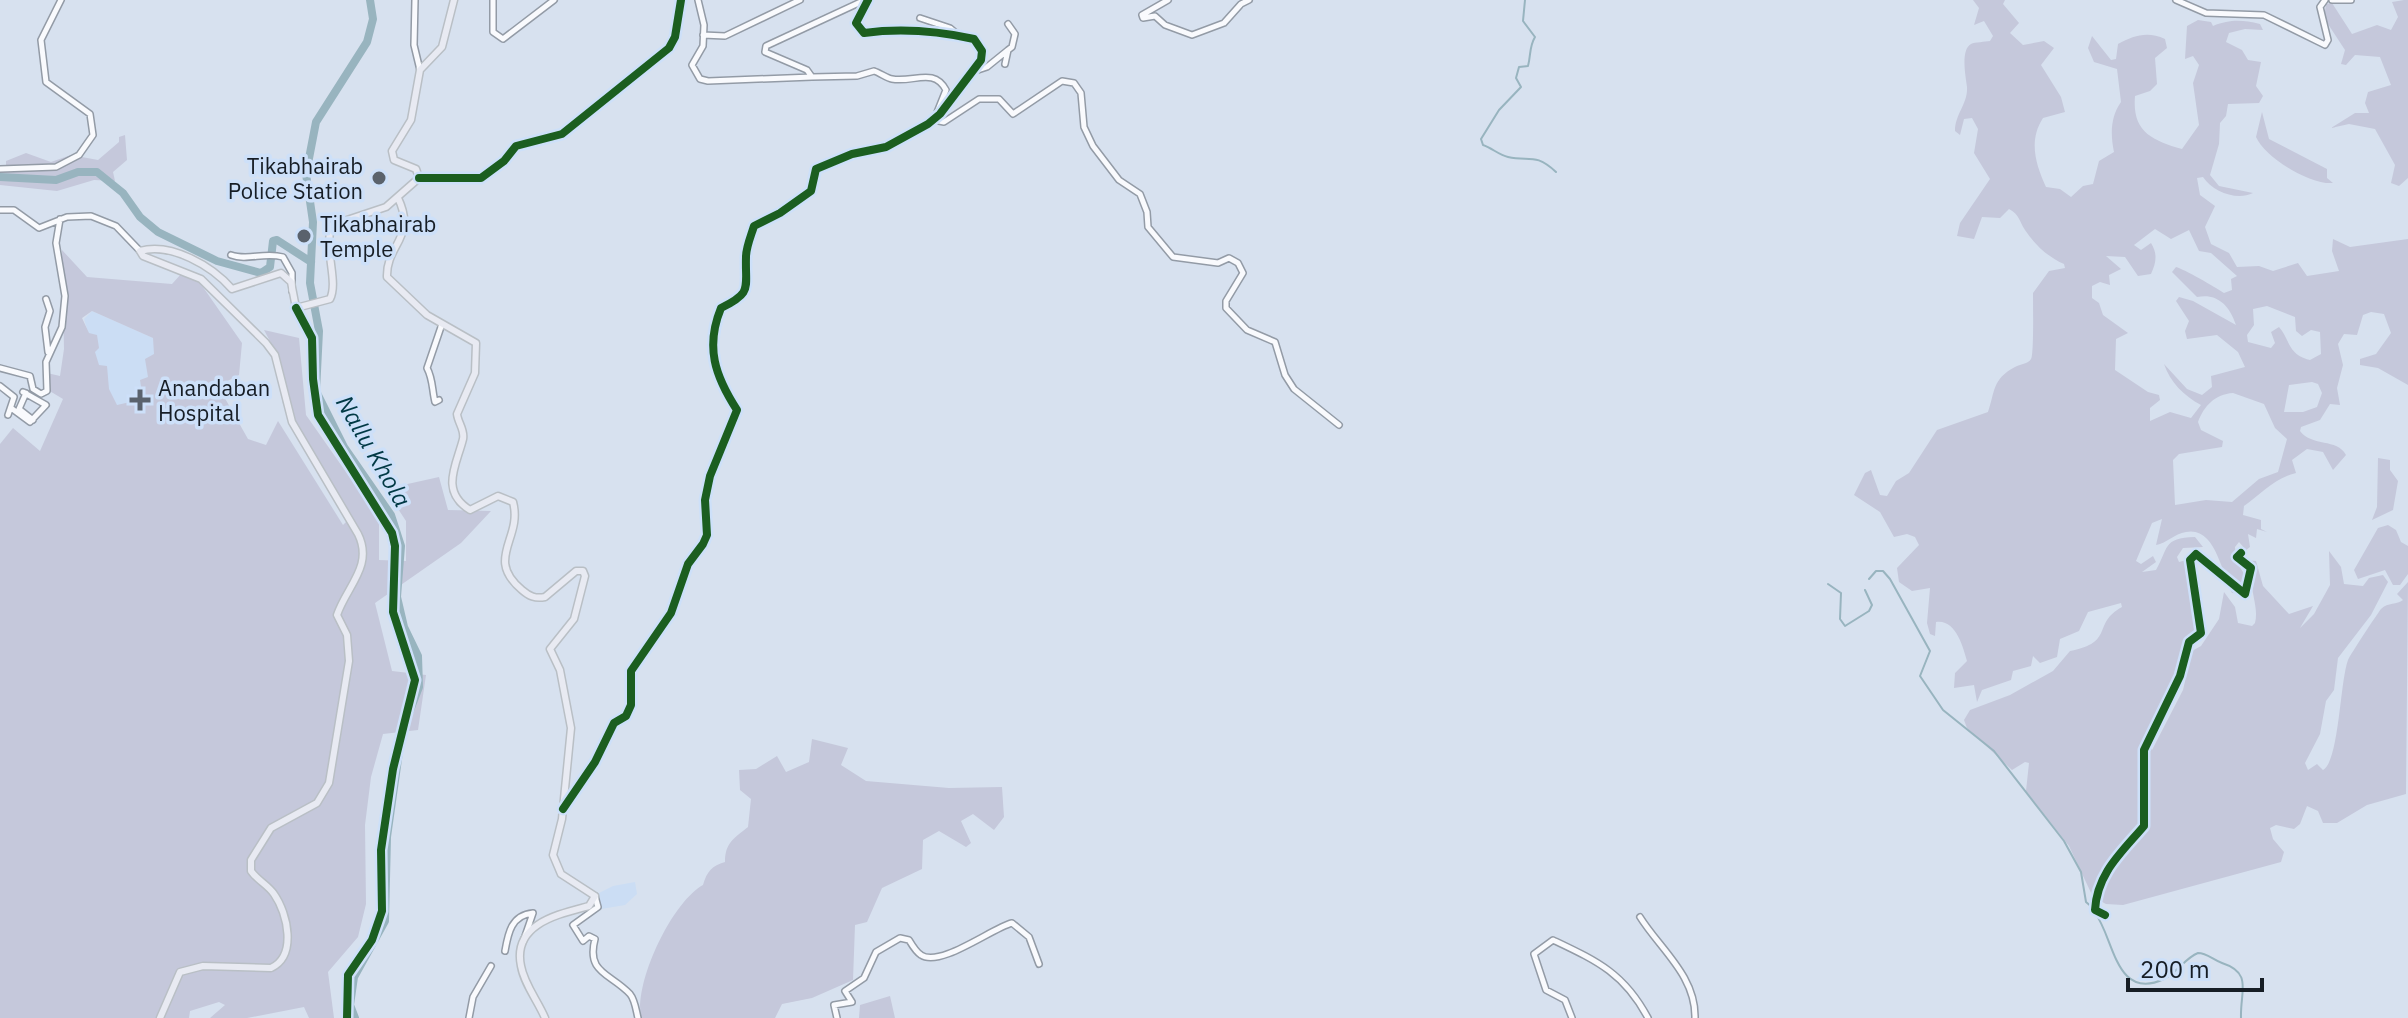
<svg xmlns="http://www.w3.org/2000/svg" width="2408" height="1018" font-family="'IBM Plex Sans',sans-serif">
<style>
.built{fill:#cbddf4}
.green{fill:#c5c8db;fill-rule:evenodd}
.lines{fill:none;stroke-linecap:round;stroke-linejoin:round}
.stream{stroke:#98b4bf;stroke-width:2}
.river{stroke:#98b4bf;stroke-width:8}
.minor-casing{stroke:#939ba6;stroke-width:8}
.major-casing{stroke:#b9bfc5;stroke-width:9}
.minor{stroke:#f9fafd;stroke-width:5}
.major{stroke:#e8eaf2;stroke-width:6}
.cycleway-casing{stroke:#cde0f9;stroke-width:13}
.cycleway{stroke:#1b5e20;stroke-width:8}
.poi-dot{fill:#5a626c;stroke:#cde0f9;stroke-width:3}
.labels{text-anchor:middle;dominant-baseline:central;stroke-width:7;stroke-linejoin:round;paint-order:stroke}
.poi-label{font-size:22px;fill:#161d25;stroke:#cde0f9;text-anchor:start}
.water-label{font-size:24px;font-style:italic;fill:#003945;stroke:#cde0f9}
</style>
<rect width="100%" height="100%" fill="#d7e1ef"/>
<path class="built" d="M92,311l61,27 28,93 -55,21 -42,-133z
M635,882l2,12 -12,11 -24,4 -4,-15 16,-8z"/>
<path class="green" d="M1973,0h32l-2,4 16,19 -9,10 13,12 21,-4 10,7 -13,17 20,32 4,15 -22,6c-15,23 -7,47 3,69l14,2 11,8 12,-11 10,-2 6,-23 15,-9c-4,-19 -3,-36 7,-50l-4,-33 -23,-7 -6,-14 4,-12 19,24 5,-1 2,-15c16,-9 30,-13 47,-5l2,9 -12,10 2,26 -7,7 -15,5c-3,35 16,44 47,53l17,-24 -6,-42 6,-18 -6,-9 -8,3 2,-33 11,-6 13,2 2,4c18,-7 29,-6 47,-2l3,6 -18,-1 -16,4 -3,9 16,8 6,10 13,2 -5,24 7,10 -4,7 -31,1 -2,12 -6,7 -1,21 -9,31 9,11 34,7c-16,8 -40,-1 -50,-16l-6,1 3,17 15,11 -10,21 6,17 18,9 8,14 22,-1 14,5 25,-8 9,13 32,-5 -7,-20 1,-12 17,8 58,-8v146l-30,-17 -18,-3v-6l16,-5 15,-21 -7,-19 -13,-2 -8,3 -6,20 -13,-1 -6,10 5,21 -6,23 3,17 -10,-1 -10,16 -19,7 -1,4c12,16 37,7 46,24l-13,15 -10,-18 -16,-3 -15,11 4,13c-21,5 -35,21 -52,33l-1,9 18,5v9l6,3 -10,-3 -1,9 -8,-4 2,13 -4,3 -7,-8 -4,5 1,14 12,19 -3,14 -13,-1c-10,-18 -16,-67 -46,-61 -12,2 -19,11 -30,13l6,-26 -10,4 -16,38 5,3 12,-8 3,6 -14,10 14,-2c13,-22 6,-32 39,-33l8,10 -20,1 -6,9 2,5 16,-4 -1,26 8,32 -21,52 -6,2c-3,20 -28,66 -23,80l31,-60 9,-39 9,-5 18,-27 5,-27 11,15 3,16 14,3 3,-3c4,-16 -5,-31 -3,-47l-9,-9 -1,-7 14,1 7,25 26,28 24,-8 -13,22 14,-14 16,-29 -1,-34 12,16 3,17 19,2 6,-8 14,-3 5,7 -17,33 -33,43 -4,32 -8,11 -6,33 -15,29 3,7 9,-6 6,6c16,-8 17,-89 25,-110 2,-5 29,-46 33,-51 7,-7 16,-4 22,-9l-6,-6 11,-12 -2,212 -39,11 -30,18h-14l-5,-12 -11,-5 -7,18 -6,5 -18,-4 -6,3 3,11 11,13 -3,10 -158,43 -17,-1 -13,-7 -24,-51 -43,-55 3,-28 -4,-1 -13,8 -45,-42 -3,-8 6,-10 40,-15 43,-24 17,-20c46,-9 21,-27 52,-44l-1,-4 -33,9 -9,19 -19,8 -3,18 -17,6 -7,-7 -2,10 -18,5 -2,9 -29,10 -5,12 -3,-17 -20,3 1,-15 12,-12c-4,-14 -11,-42 -31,-39l-1,14 -5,-2 -3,-11 3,-35 -18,3 -13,-9 -2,-14 22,-23 -4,-8 -8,-3 -13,3 -14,-25 -26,-17 11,-22 6,-3 9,25 7,1 9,-15 13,-8 28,-43 51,-18c7,-20 4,-33 27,-45 5,-3 13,-3 16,-8 3,-3 2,-57 2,-66l16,-22 16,-3 -1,-4c-16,-7 -29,-19 -39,-34 -6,-9 -5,-15 -16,-21l-9,9 -18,-1 -8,22 -17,-3 3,-13 30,-44 -16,-26 4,-24 -6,-11 -8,1 -4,16 -5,-4c0,-17 13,-27 12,-44 -1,-9 -7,-37 4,-43 4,-2 14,-2 19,-3l3,-5 -9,-15 -10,4 5,-17zM2155,229l16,10 18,-9 10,21 12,2 26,23 -6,3 1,11 -8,3c-9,-6 -40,-24 -48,-26l-4,5 25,25c18,-4 32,6 39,28l-43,-24 -14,-4 -3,4 13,20 -4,10 2,8 30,-4 21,17 7,15 -34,9 1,11 -10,8 -15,-6 -23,-25c6,18 20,32 37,41l-10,13 -21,-6 -20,9v-13l10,-8 -1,-5 -11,-3 -33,-22 1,-31 12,-6 -25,-18 -4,-12 -7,-5v-12l8,-4 10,3 -1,-10 12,-6 -15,-13 19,1 13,19 13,-2c5,-11 7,-20 0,-31l-10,7 -7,-5zM2267,306l28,11 1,14 6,5 9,-6 9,2 1,22 -11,6c-23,-6 -20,-21 -31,-33l-8,5 4,11 -4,5 -23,-6 -1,-7 7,-10 -1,-16zM2312,382l6,2 4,9 -5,14 -14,5h-19l5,-27zM2233,393l31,11 11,24 12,11 -9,33 -19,7 -27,23 -26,-2 -31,5 -2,-45 6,-6 43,-7 1,-6 -22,-11 -3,-8c6,-16 17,-28 35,-29z
M2404,0h4v178l-9,8 -8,-3 4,-18 -20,-36 -26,-5 -18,4 24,-15h14l-4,-10 3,-11 23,-7 -11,-28 -25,-2 -9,10 -5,-1 4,-14 -21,-32 2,-14 6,-1 20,31 25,-9 14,5 7,-13 -6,-15z
M2262,112l7,27 58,30v9l6,5c-22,2 -68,-25 -77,-46z
M125,135l2,25 -14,12 2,9 -21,-1 -37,11 -57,-6v-14l6,-3v-7l20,-8 25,9 20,-7 27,5 21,-18v-5z
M62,250l25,27 85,7 10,-11 16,7 44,63 -3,32 -21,11 30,53 18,6 12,-24 65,104 4,-4 -23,-38 -7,-24 -14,-18 -20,-37 -12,-61 -7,-13 35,8 7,77 73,104v41l27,1v-40l-21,-32 54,-12 9,33 43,1 -30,32 -86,60 17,68 34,4 -8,55 -35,4 -12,43 -6,48 1,79 -8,33 -30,35 6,46h-25l-5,-11 -57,11h-37l15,-13 -6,-3 -29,9 -1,7h-189v-574l13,-16 27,23 23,-52 -15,-9 -1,-17 13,3 4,-27zM92,311l61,27 1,16 -9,5 3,18 -8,3 3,19 -26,6 -8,-16 -2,-23 -8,-1 -4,-13 4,-4 -2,-13 -8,-2 -7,-15z
M2378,458l12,2v10l8,11 -5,29 -21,10 5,-13z
M2388,525l8,5 5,12 7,4v28l-8,11h-7l-8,-15 -27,9 -4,-9 24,-42z
M812,739l36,9 -7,17 25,16 83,7 53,-1 2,30 -10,13 -21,-16 -12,7 10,22 -5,4 -27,-16 -16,9 -1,29 -40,19 -15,34 -12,3 -2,55 -41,18 -30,6 -7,14h-134c-7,-36 31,-116 62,-133 4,-14 9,-19 22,-23 0,-19 9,-24 23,-35l3,-28 -11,-9 -1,-20 17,-1 21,-13 9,16 23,-10z
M890,996l5,22h-36l1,-13z"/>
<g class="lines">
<path class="stream" d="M1525,0l-2,21 12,16c-6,10 -4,18 -7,29l-9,1 -3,11 5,9 -22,23 -18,29 2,6c9,3 16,10 25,12 21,5 27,-5 48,15
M1869,579l7,-8h7l7,8 40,72 -10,25 23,34 51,41 70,90 17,31 5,30 7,6
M1828,584l13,9 -1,26 5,7 24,-15 3,-6 -7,-15
M2095,913c19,24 20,89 69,66 14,-7 21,-21 34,-26 9,0 15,7 24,10 31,10 18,28 19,55"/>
<path class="river" d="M370,0l3,19 -6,23 -51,80 -10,52 7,48 -3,61 9,48 -3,60 28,56 47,68 10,31 -4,51 7,30 14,29 1,31 -12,31
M0,177l56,3 22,-8h19l26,21 17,24 18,15 59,29 44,12 9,-6 3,-26 4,-1 34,22
M355,1018l-5,-13 4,-28 31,-56 2,-84 14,-99"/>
<g class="minor-casing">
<path id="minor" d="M415,0l-1,45 6,25
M493,0v32l10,7 51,-39
M698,0l6,25 -1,21 -11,19 8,14 8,2 104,-4 -5,-7 -42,-18 1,-6 99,-46
M1168,0l-26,15 1,3 12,-2 10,9 27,10 32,-12 17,-19 8,-4
M2176,0l30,13 58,2 61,30 3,-5 -8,-33 5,-7
M2332,0h19
M920,18l30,10 6,5
M703,35l22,1 75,-36
M1008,50l4,-3 3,-13 -7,-10
M975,71l12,-4 21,-17 -3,14
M812,77l45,-1 17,-5c6,2 13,7 18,8 21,4 42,-12 54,11l-12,30 10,2 35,-23h20l14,15 49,-33 12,2 7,10 3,34 9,19 26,34 21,14 7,18 1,15 25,30 45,6 11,-5 9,5 5,10 -17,28v7l21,22 28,12 10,33 9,14 45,36
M0,169l56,-2 23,-12 14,-20 -3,-21 -44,-32 -5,-42 20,-40
M419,178h62l23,-17 12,-15 46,-12 107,-86 6,-11 6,-37
M0,210h14l25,18 28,-11 24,-1 25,10 24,25
M231,255c16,6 33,-3 52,2l9,16v18
M46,299l4,12 -5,16 3,25
M296,308l16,30 1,41 5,36 74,118 3,13 -2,66 22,68 -22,89 -12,81 1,61 -10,29 -24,35 -1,43
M0,368l30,8 3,13 8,5 6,-3 -1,-29 16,-35 3,-31 -9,-53 4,-24
M0,386l14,11 -6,18
M26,393l-7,16 14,11
M439,400l-4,2c-3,-12 -2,-23 -8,-34l15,-44
M11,408l19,14 16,-17 -23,-13
M563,809l32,-47 19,-39 12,-7 5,-11v-34l40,-58 17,-49 15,-20 4,-9 -2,-35 5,-24 27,-66c-22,-34 -32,-63 -16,-102 32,-16 24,-19 25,-51 0,-10 5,-21 8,-31l26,-13 31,-22 5,-22 36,-15 34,-7 42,-23 12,-10 41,-54 1,-9 -8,-12c-36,-8 -73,-11 -110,-6l-8,-10 12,-23
M595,896l3,11 -25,18 10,16 6,-5 6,3c-9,34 15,34 35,55 5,6 6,16 8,24
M2105,915l-10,-5c2,-37 27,-58 49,-84v-76l36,-74 9,-34 12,-9 -11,-73 6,-6 49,40 6,-26 -14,-11 4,-4
M1640,917c20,32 56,59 55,101
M505,951c3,-17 6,-36 28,-38l-10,29
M469,1018l4,-21 18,-31
M837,1018l-3,-13 18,-3 -7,-11 19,-13 12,-26 24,-14 9,2c3,5 7,12 12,15 19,13 71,-27 91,-32l17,14 10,27
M1572,1018l-7,-18 -19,-10 -12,-36 19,-14c44,21 71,33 95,78"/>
</g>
<g class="major-casing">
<path id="major" d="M398,198c19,40 -12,46 -11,79l40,38 49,28 -1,30 -18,41c1,9 8,16 6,25 -6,25 -24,52 7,71l28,-14 15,6c10,37 -29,56 9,88 7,6 13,9 23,7l31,-26h7l2,5 -11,43 -24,30 10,21 11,58 -9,91 -9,36 8,19 34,22 -6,10c-29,8 -77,17 -68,60 3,18 17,35 24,52
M160,1018l20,-46 23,-6 68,2c26,-12 17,-54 3,-74 -6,-9 -17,-14 -23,-23v-11l20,-32 46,-25 12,-20 20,-122 -2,-26 -10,-20c9,-28 37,-49 21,-81l-66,-112 -17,-67 -9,-12 -65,-64 -58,-23 -3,-5c31,-9 72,15 92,38l49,-16 10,9 5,26 34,-9c9,-18 -7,-50 2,-74l54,-18 33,-29 -3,-9 -22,-9 -2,-9 19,-31 9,-50 22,-23 12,-47"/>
</g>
<use href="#minor" class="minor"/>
<use href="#major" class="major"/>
<g class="cycleway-casing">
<path id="cycleway" d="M419,178h62l23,-17 12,-15 46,-12 107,-86 6,-11 6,-37
M296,308l16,30 1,41 5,36 74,118 3,13 -2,66 22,68 -22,89 -12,81 1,61 -10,29 -24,35 -1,43
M563,809l32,-47 19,-39 12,-7 5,-11v-34l40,-58 17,-49 15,-20 4,-9 -2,-35 5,-24 27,-66c-22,-34 -32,-63 -16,-102 32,-16 24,-19 25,-51 0,-10 5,-21 8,-31l26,-13 31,-22 5,-22 36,-15 34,-7 42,-23 12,-10 41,-54 1,-9 -8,-12c-36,-8 -73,-11 -110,-6l-8,-10 12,-23
M2105,915l-10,-5c2,-37 27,-58 49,-84v-76l36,-74 9,-34 12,-9 -11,-73 6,-6 49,40 6,-26 -14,-11 4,-4"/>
</g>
<use href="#cycleway" class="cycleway"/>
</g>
<g class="poi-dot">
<circle cx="379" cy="178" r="8"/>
<circle cx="304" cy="236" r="8"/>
<path d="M136 388h8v8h8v8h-8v8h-8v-8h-8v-8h8z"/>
</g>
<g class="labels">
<g class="poi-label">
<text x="363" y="165" text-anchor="end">Tikabhairab<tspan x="363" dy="25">Police Station</tspan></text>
<text x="320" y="223">Tikabhairab<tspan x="320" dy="25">Temple</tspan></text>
<text x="158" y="387">Anandaban<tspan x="158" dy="25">Hospital</tspan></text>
</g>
<g class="water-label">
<text transform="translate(374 451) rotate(60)">Nallu Khola</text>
</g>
</g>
<path d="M2128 978v12h134v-12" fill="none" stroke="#161d25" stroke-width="4"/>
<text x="2140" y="978" font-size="24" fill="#161d25" stroke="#cde0f9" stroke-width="6" paint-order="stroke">200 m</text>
</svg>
